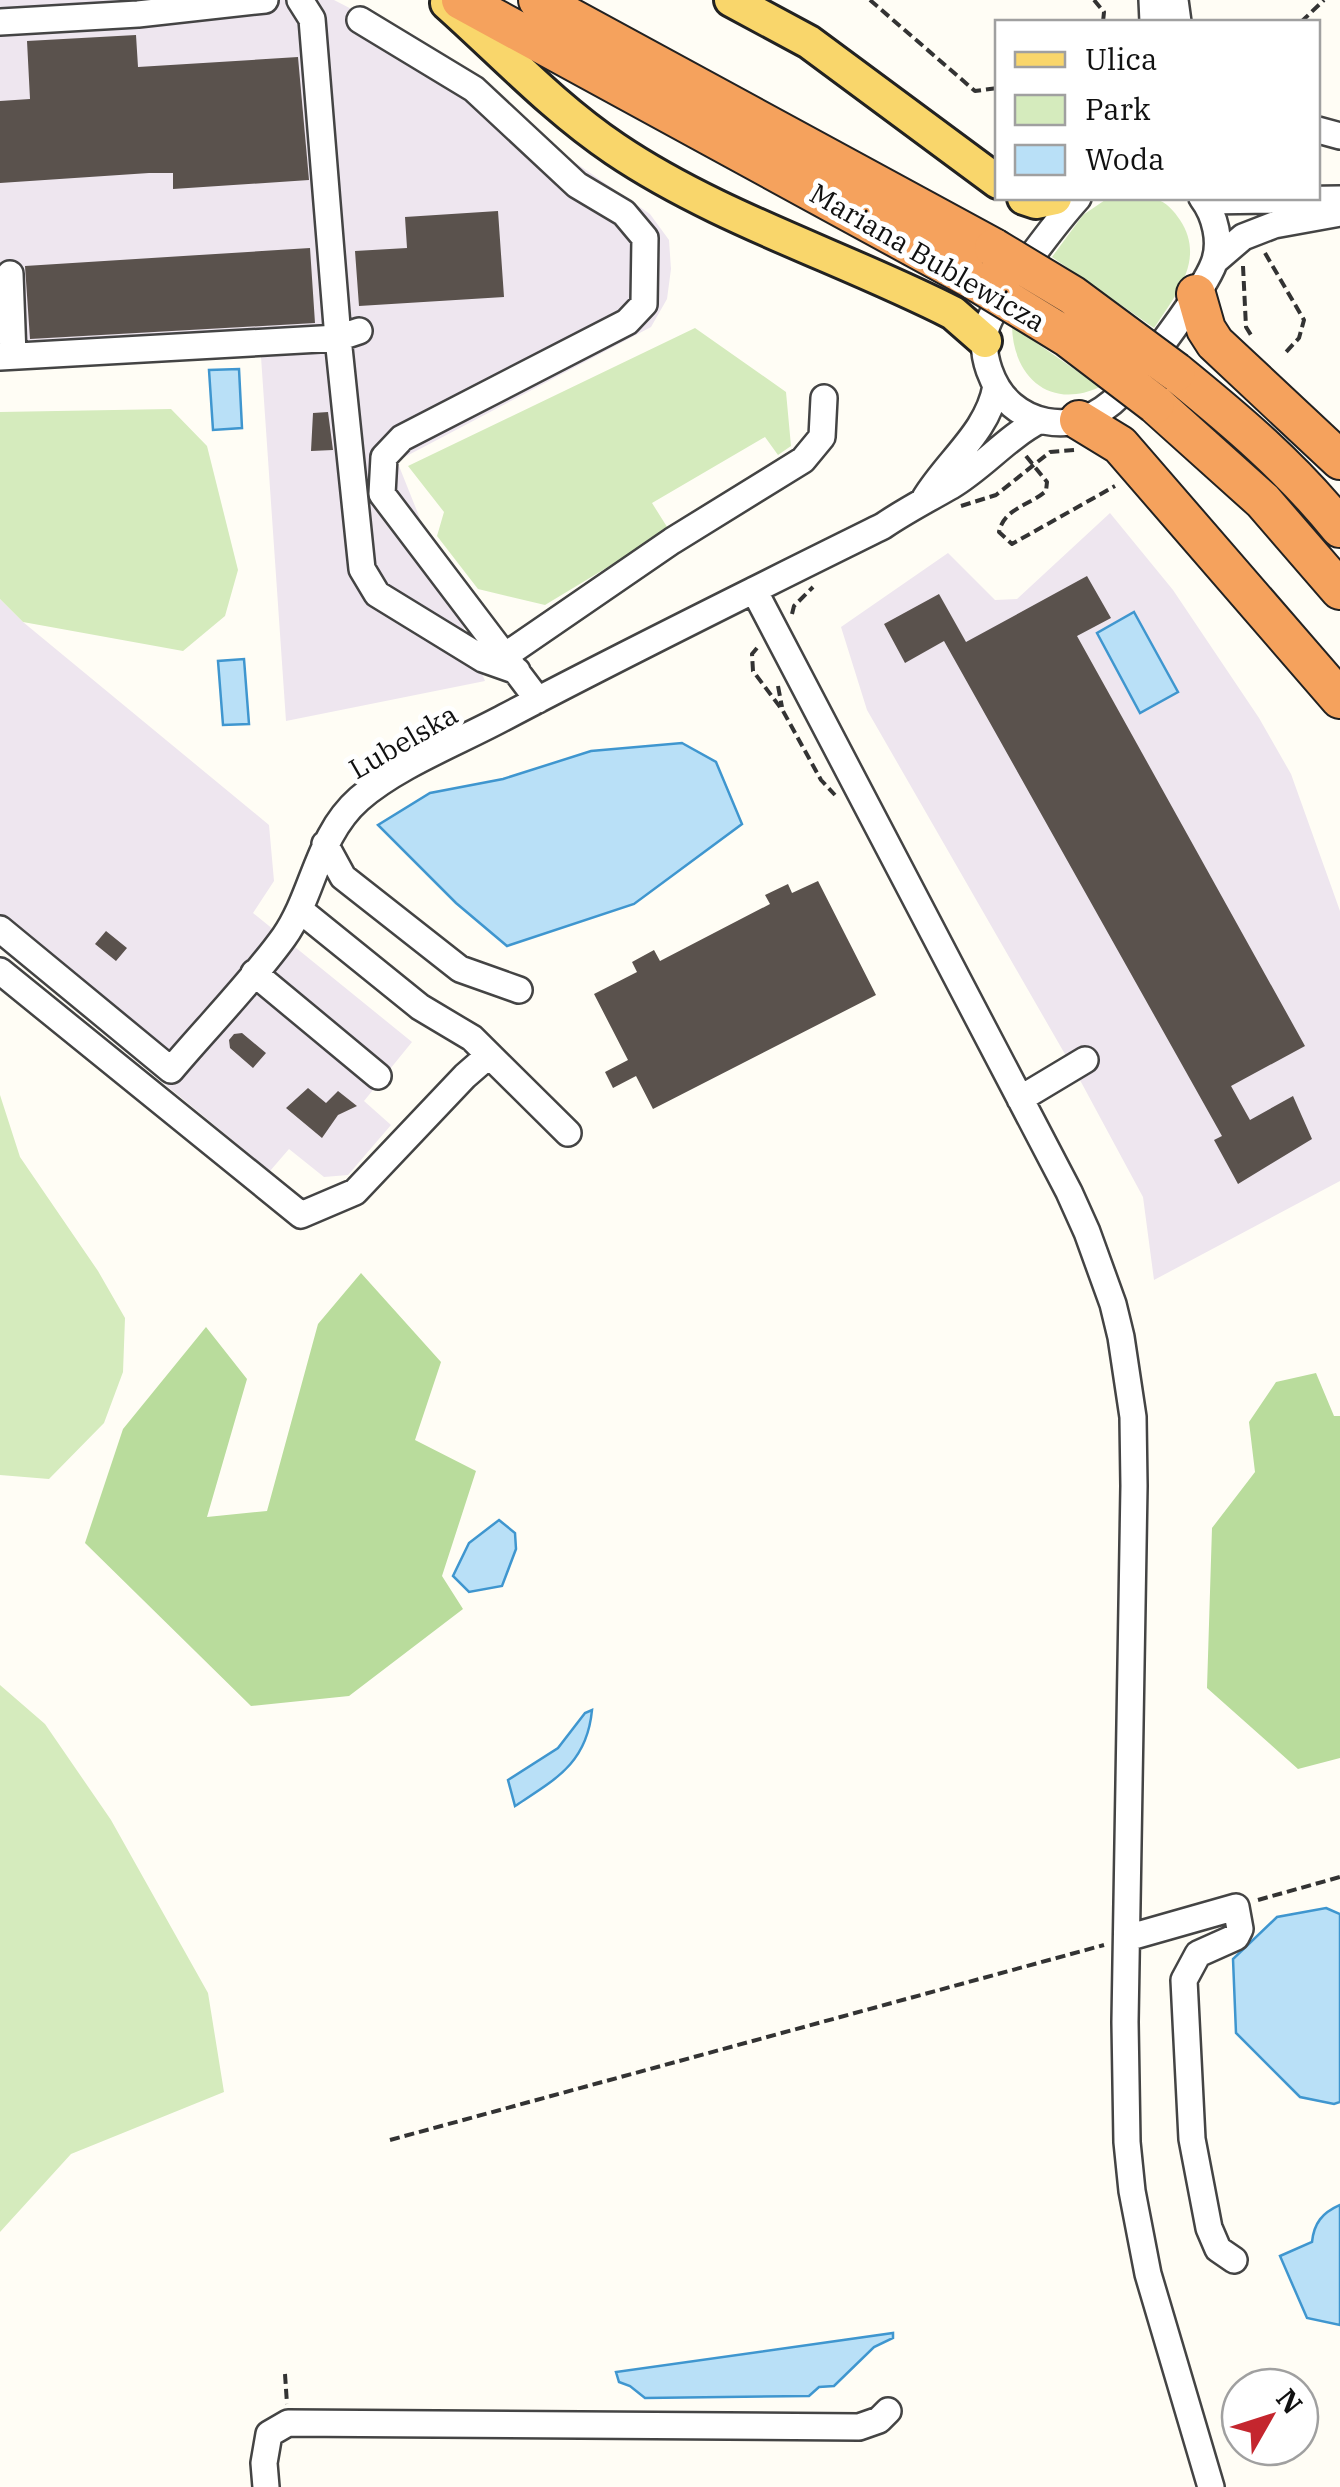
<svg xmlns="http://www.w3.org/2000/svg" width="1340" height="2487" font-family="'IBM Plex Serif',serif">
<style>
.industrial{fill:#eee6ef}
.green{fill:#d5ebbd}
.forest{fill:#b9dc9c}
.water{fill:#b9e0f7;stroke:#3f96cf;stroke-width:2.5}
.building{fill:#5a524d}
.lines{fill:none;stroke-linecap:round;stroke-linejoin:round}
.minor-casing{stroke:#444;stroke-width:30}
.major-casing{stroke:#222;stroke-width:38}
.highway-casing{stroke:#222;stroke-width:42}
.path{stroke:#333;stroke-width:4;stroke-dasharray:10 5;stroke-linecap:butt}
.minor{stroke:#fff;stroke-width:25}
.major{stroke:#f9d66b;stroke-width:32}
.highway{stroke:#f5a25d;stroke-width:38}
.highway-bridge-casing{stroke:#222;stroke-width:42;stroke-linecap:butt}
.highway-bridge{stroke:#f5a25d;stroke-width:38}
.labels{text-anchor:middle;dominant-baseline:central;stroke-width:10;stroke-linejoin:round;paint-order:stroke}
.street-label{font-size:28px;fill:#111;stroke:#fff}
</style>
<rect width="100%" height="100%" fill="#fffdf5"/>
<path class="industrial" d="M0,0h334l97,50 73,48 60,57 86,59 19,26 2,29 -4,30 -16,28 -254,134 88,220 -199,40 -25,-364 -261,8z
M1110,513l63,77 86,128 32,56 49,137v270l-186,99 -11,-83 -62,-115 -214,-372 -26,-83 107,-74 47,47 22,-1z
M0,599l23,23 246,203 5,56 -21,32 159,129 -48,59 27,24 -43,50 -24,2 -35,-28 -19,22 -270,-223z"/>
<path class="green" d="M1108,198c15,0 35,-4 48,1 10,3 18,12 24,21 26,39 -4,75 -26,108l-102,-71 31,-42z
M1012,326l88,61c-50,23 -87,-10 -88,-61z
M695,328l91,64 5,54 -13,9 -13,-18 -113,66 17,27 -124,75 -67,-16 -41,-53 7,-24 -36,-46z
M171,409l36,37 31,124 -13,46 -42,35 -160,-29 -23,-23v-187z
M0,1095l20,62 78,114 27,47 -2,54 -19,51 -55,56 -49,-4z
M0,1685l45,39 66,96 97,173 16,99 -153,62 -71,78z"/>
<path class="forest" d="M361,1273l80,89 -26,78 61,31 -34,105 21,33 -114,87 -98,10 -166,-163 38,-114 83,-102 41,52 -40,138 60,-6 51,-187z
M1316,1373l18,43h6v342l-42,11 -91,-81 5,-160 43,-56 -6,-50 27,-40z"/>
<path class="water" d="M239,369l3,59 -29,2 -4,-60z
M1134,612l44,80 -38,21 -43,-80z
M244,659l5,65 -26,1 -5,-64z
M682,743l34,19 26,62 -108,80 -127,42 -51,-43 -78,-78 52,-32 73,-14 88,-28z
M499,1520l16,13 1,16 -14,37 -33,6 -16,-16 16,-33z
M592,1710c-5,53 -36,69 -77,96l-7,-26 50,-32 27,-35z
M1326,1908l14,6v188l-6,2 -34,-7 -64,-64 -3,-74 44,-42z
M1340,2205v120l-33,-7 -27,-62 32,-14c2,-19 10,-29 28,-37z
M893,2333v5l-19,9 -40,39 -15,1 -10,9 -164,2 -15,-12 -11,-4 -3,-10z"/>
<path class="building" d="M136,35l2,32 160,-10 11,123 -136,9v-16h-24l-149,10v-82l30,-2 -3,-58z
M498,211l6,86 -145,9 -4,-55 52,-3 -2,-31z
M310,248l5,75 -285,16 -5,-73z
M328,412l5,38 -22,1 2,-38z
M1087,576l24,42 -34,18 228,410 -74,40 19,34 43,-24 19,43 -74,45 -24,-44 8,-4 -278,-495 -39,22 -21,-39 55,-30 27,48z
M818,881l58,114 -223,114 -17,-33 -23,12 -8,-16 23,-12 -34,-66 43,-22 -5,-10 22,-12 6,11 110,-57 -5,-9 23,-11 4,9z
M106,931l21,17 -11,13 -21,-17z
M242,1033l24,20 -13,15 -23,-20 -1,-8 5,-6z
M308,1088l18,15 12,-12 19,15 -19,9 -16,23 -36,-30z"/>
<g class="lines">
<g class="minor-casing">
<path id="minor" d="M300,0l12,19 26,319 24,231 15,25 106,65 34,12
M1152,0l1,22
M1175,0l3,22
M360,20l114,69 103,96 47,28 21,25 -1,66 -17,18 -225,116 -18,19 -2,37 156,206
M0,22l138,-8 127,-14
M1318,130l22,6
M1078,198c-19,21 -87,108 -92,131 -6,26 6,59 26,76 20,17 47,22 72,14 14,-5 27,-15 37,-25 22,-22 83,-104 93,-131 8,-21 1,-48 -12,-65
M1205,201l135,-2
M1215,261l28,-24 31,-12 66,-12
M10,274l3,82
M0,357l338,-19 21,-7
M925,498c23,-38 63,-66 71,-112
M754,590l315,602 18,40 26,72 8,33 12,80 1,69 -9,536 2,120 5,49 16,83 63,213
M506,655l166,-114 131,-81 19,-23 2,-39
M325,844l18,33 117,92 59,21
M300,910l120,97 52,31 96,95
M0,929l171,141c37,-44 79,-86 113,-133 30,-43 33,-101 75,-138 39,-34 100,-57 146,-82 125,-66 251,-128 378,-191 22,-15 45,-27 68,-40 32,-19 55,-48 89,-66
M0,971l301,244 54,-23 110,-116 23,-20
M254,973l124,103
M1020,1099l65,-39
M1127,1938l109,-31 4,22 -4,8 -38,17 -14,26 8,159 17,89 9,21 16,11
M266,2487l-2,-24 5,-29 19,-11 571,4 20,-7 9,-9"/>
</g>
<g class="major-casing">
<path id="major" d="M731,0l78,42 189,140
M447,3c55,49 107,105 168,146 102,69 228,108 338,164l32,28
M1024,198l12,4 19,-4"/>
</g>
<g class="highway-casing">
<path id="highway" d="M461,0l511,279
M538,0l456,248
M1196,294l10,35 9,14 125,117
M1176,372c59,48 116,96 164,156
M1155,404l108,97 77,89
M1079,420l41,25 220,254"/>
</g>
<path class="path" d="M870,0l105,91 23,-3
M1094,0l10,12 -1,10
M1301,22l23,-22
M1265,253l39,67 -5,18 -13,14
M1243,266l3,61 5,8
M1026,456l21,26 -1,9c-17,15 -42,17 -47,41l13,12 103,-58
M961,506l35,-11 54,-43 24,-2
M792,614l2,-8 19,-19
M757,648l-5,6 1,17 30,40 38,69 14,15
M778,686l4,21
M1258,1900l82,-23
M390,2140l714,-195
M285,2374l2,30"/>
<use href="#minor" class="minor"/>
<use href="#major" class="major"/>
<use href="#highway" class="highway"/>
<g class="highway-bridge-casing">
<path id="highway-bridge" d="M994,248l78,47 104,77
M972,279l95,58 88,67"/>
</g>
<use href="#highway-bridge" class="highway-bridge"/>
</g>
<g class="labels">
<g class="street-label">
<text transform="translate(928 257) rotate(30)">Mariana Bublewicza</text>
<text transform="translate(403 741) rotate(-30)">Lubelska</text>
</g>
</g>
<rect x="995" y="20" width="325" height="180" fill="#ffffff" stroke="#a0a0a0" stroke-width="2.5"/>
<rect x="1015" y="52" width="50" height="15" fill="#f9d66b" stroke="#a0a0a0" stroke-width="2.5"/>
<text x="1085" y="70" font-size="30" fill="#111111">Ulica</text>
<rect x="1015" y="95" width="50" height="30" fill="#d5ebbd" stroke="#a0a0a0" stroke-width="2.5"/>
<text x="1085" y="120" font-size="30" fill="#111111">Park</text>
<rect x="1015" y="145" width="50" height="30" fill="#b9e0f7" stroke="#a0a0a0" stroke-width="2.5"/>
<text x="1085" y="170" font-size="30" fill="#111111">Woda</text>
<g transform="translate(1270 2417) rotate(51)"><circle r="48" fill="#ffffff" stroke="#a0a0a0" stroke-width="2.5"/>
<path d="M0-8L18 38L0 25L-18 38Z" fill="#c4262e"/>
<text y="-15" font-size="28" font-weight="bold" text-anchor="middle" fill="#111111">N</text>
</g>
</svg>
